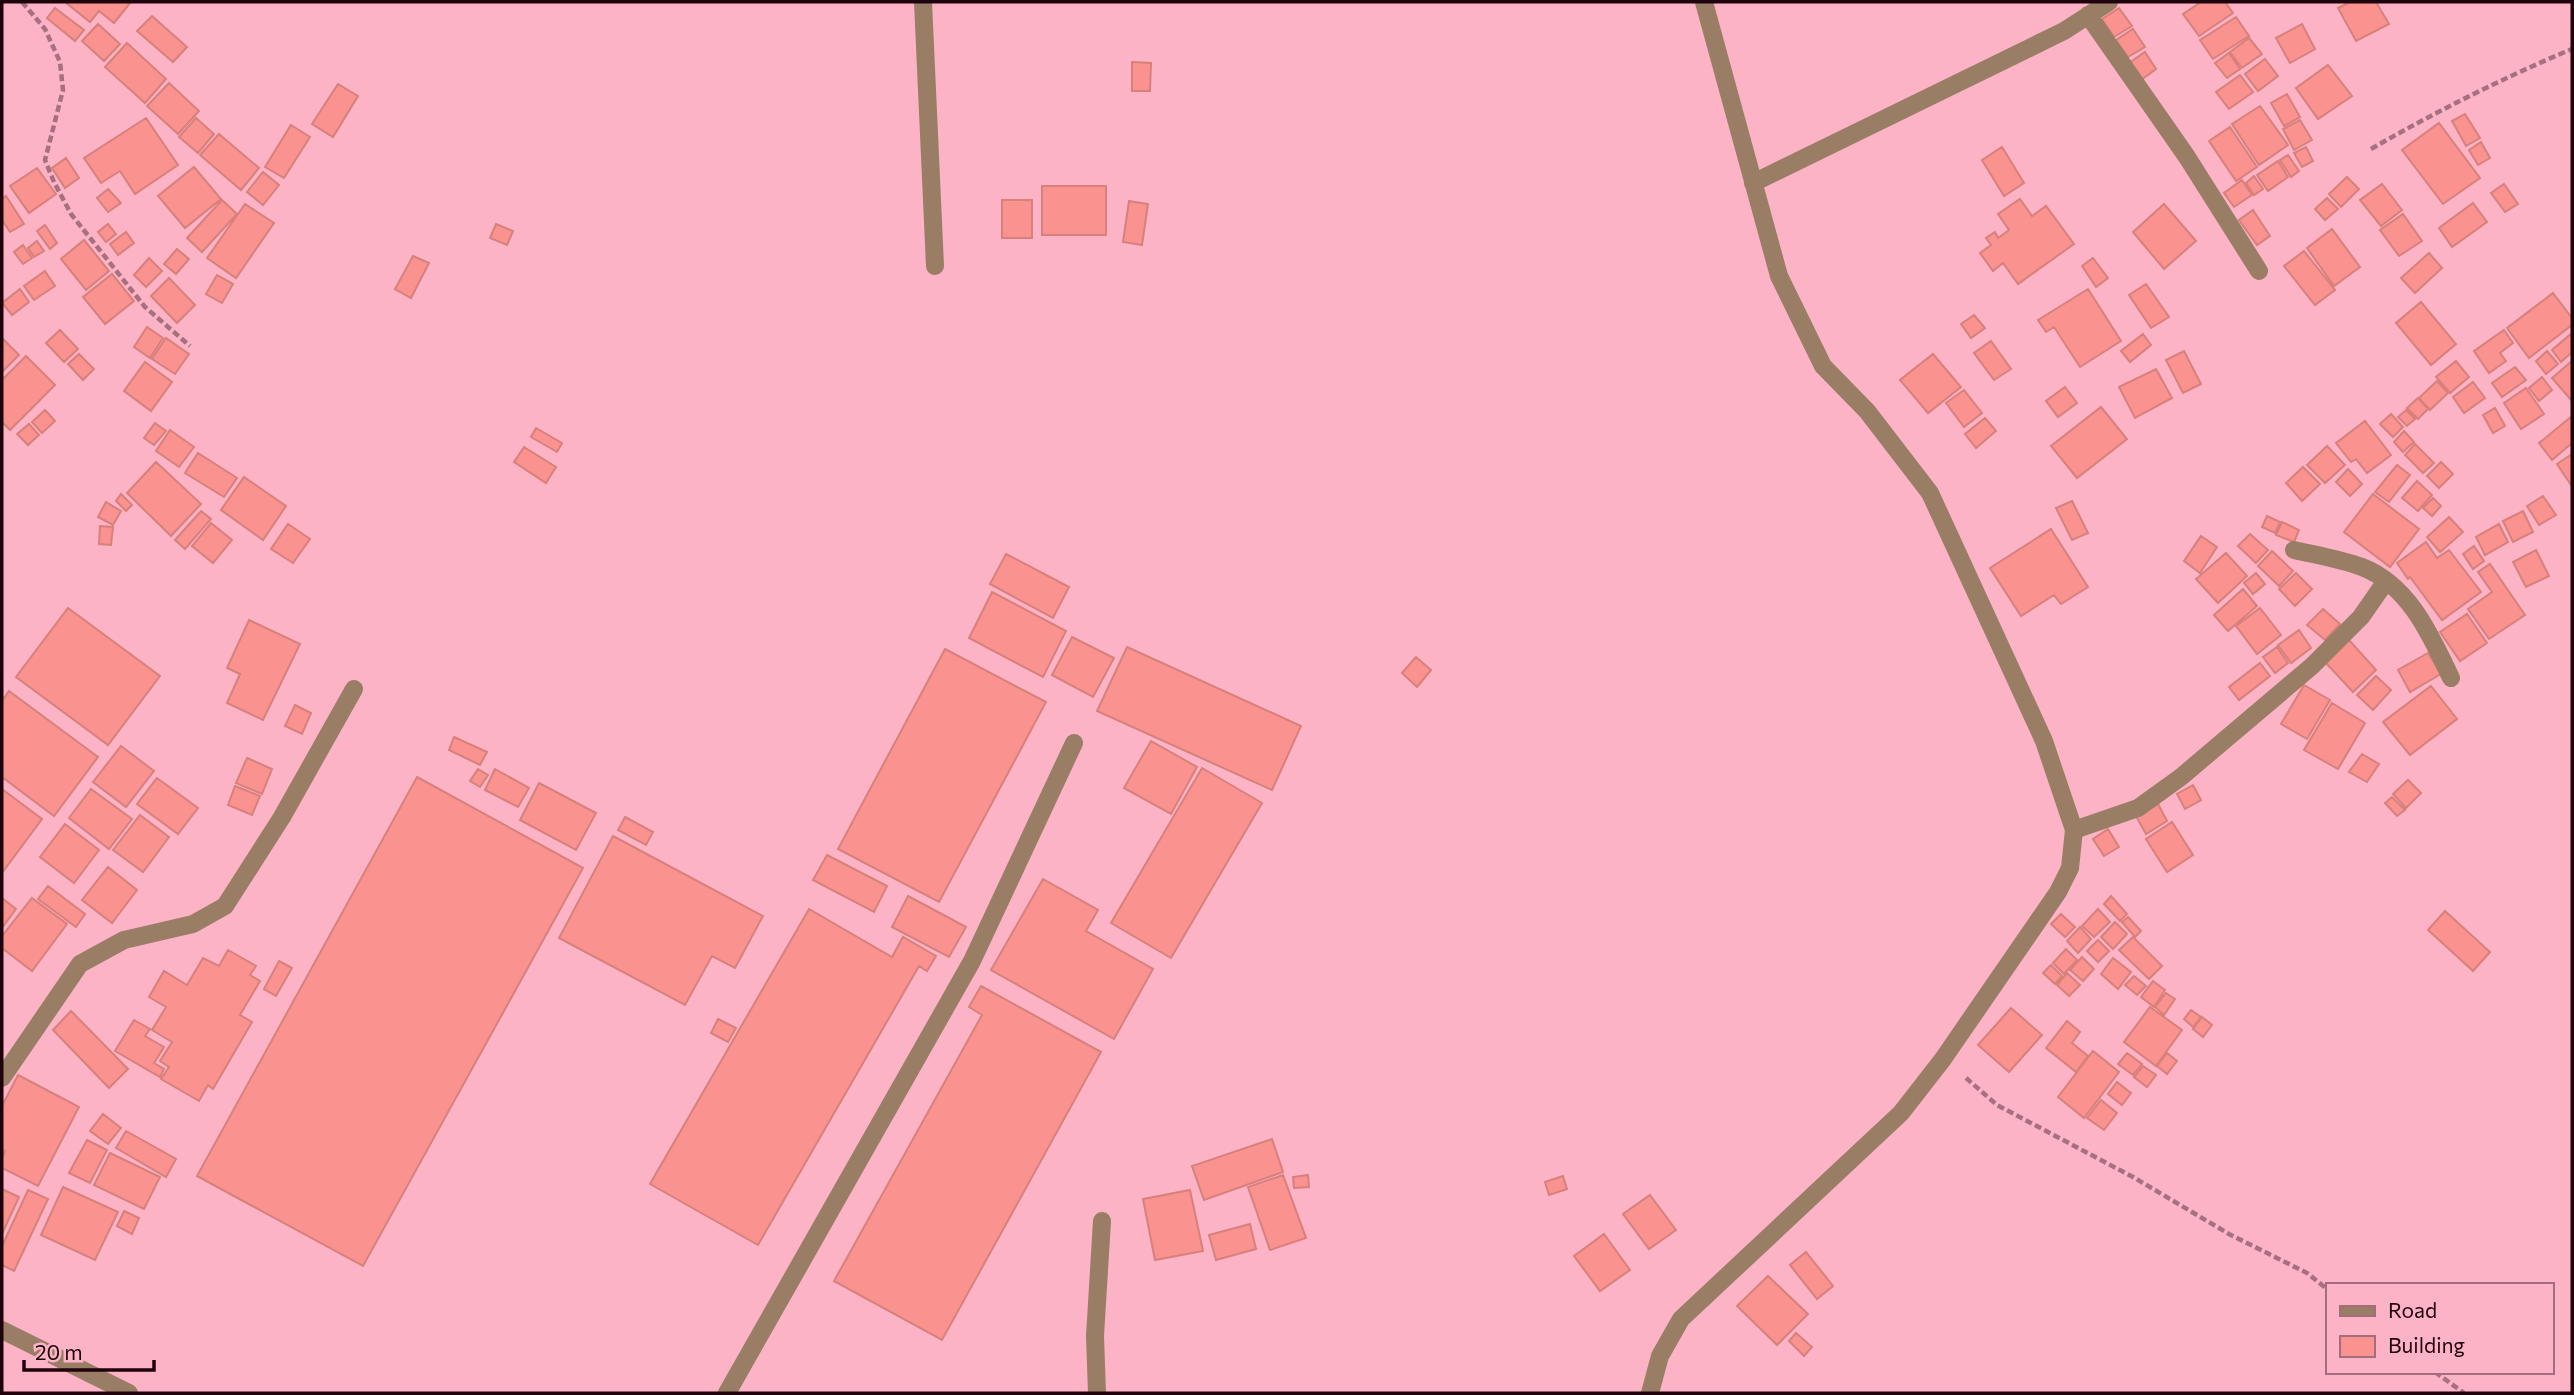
<svg xmlns="http://www.w3.org/2000/svg" width="2574" height="1395" font-family="Commissioner,sans-serif">
<style>
.building{fill:#fa928f;stroke:#d7807c;stroke-width:2}
.lines{fill:none;stroke-linecap:round;stroke-linejoin:round}
.path{stroke:#a7707f;stroke-width:4.5;stroke-dasharray:7 3.5;stroke-linecap:butt}
.minor{stroke:#997d65;stroke-width:18}
</style>
<rect width="100%" height="100%" fill="#fbb3c5"/>
<path class="building" d="M65,2h66l-17,21 -15,-12 -9,11z
M2201,2h24l8,11 -34,23 -16,-22z
M2350,2h26l13,22 -33,17 -18,-33z
M55,8l29,22 -9,11 -28,-23z
M2119,8l13,18 -18,11 -12,-18z
M152,16l35,31 -14,15 -36,-31z
M2236,17l13,19 -36,23 -13,-19z
M98,24l22,20 -16,17 -22,-20z
M2302,24l13,25 -25,14 -14,-25z
M2133,29l12,18 -17,10 -12,-17z
M2249,38l13,16 -20,14 -12,-16z
M127,43l39,36 -21,24 -40,-36z
M2145,52l11,17 -15,11 -12,-17z
M2229,53l11,16 -13,9 -12,-15z
M2265,59l13,17 -20,15 -13,-17z
M1132,62l19,1 -1,28h-18z
M2328,65l24,31 -34,23 -22,-31z
M2240,75l13,17 -24,17 -13,-17z
M169,83l30,28 -21,23 -31,-28z
M338,84l20,12 -25,41 -21,-13z
M2287,94l13,23 -16,9 -13,-23z
M2260,106l28,39 -29,20 -27,-41z
M2465,114l15,24 -14,8 -14,-25z
M146,118l32,47 -43,29 -15,-23 -19,12 -17,-25z
M196,118l18,16 -16,19 -19,-16z
M2300,120l12,20 -18,10 -11,-21z
M2439,123l41,55 -37,26 -41,-54z
M291,125l19,12 -26,41 -19,-11z
M2230,127l27,40 -21,14 -27,-40z
M219,134l40,34 -18,22 -41,-35z
M2481,142l9,16 -12,7 -9,-15z
M2002,147l22,36 -20,13 -22,-36z
M2306,147l7,14 -11,6 -8,-14z
M2288,155l11,16 -8,6 -11,-17z
M66,158l13,20 -14,10 -13,-20z
M2278,161l10,16 -20,14 -11,-16z
M194,167l27,32 -36,29 -27,-32z
M37,168l19,26 -27,19 -19,-27z
M263,172l16,13 -16,20 -16,-13z
M2254,176l9,13 -9,6 -8,-12z
M2347,177l12,12 -18,18 -12,-13z
M2242,180l10,15 -18,12 -10,-14z
M2382,184l20,26 -21,16 -21,-26z
M2504,184l14,20 -13,8 -14,-19z
M1042,186h64v49h-64z
M108,189l13,14 -13,9 -11,-14z
M6,196l18,28 -14,8 -8,-12v-21z
M2327,198l11,11 -13,11 -10,-11z
M2020,199l12,17 14,-10 28,38 -56,40 -15,-21 -10,8 -13,-18 11,-8 -5,-7 9,-6 3,6 11,-8 -11,-16z
M222,200l15,14 -35,38 -15,-14z
M1002,200h30v38h-30z
M1129,201l19,3 -6,41 -19,-3z
M2473,203l14,19 -35,25 -13,-19z
M245,204l29,19 -38,55 -29,-20z
M2164,204l32,37 -32,28 -31,-37z
M2253,210l17,26 -13,9 -18,-25z
M2403,214l19,27 -23,15 -19,-26z
M108,224l8,10 -10,8 -8,-10z
M496,224l17,7 -6,14 -17,-7z
M45,225l12,18 -7,6 -13,-18z
M2332,229l28,38 -26,19 -27,-38z
M126,232l8,11 -16,12 -8,-11z
M84,240l25,31 -23,19 -25,-31z
M37,241l7,10 -10,6 -6,-9z
M23,245l9,13 -9,6 -9,-12z
M177,249l12,10 -13,15 -12,-10z
M2304,251l31,39 -20,15 -31,-39z
M2429,253l13,15 -27,25 -14,-15z
M413,256l16,7 -18,35 -16,-9z
M149,258l13,13 -16,16 -12,-12z
M2093,258l15,20 -12,9 -14,-21z
M45,271l10,15 -21,14 -10,-14z
M112,274l22,27 -29,23 -22,-27z
M217,275l16,9 -11,19 -16,-9z
M169,278l26,27 -18,18 -26,-27z
M2146,284l23,33 -18,11 -22,-33z
M20,289l9,13 -17,13 -10,-12z
M2088,289l33,52 -41,26 -26,-40 -8,5 -8,-12z
M2553,293l19,25v7l-43,33 -22,-30z
M2421,302l35,42 -25,21 -35,-42z
M1974,315l11,13 -14,10 -10,-14z
M147,327l16,11 -13,20 -16,-11z
M60,330l18,19 -14,13 -18,-19z
M2504,330l9,13 -13,10 6,8 -17,12 -15,-22z
M2572,333v19l-11,10 -9,-12z
M2143,334l8,11 -21,17 -9,-11z
M2,338l17,17 -17,17z
M166,338l23,16 -14,20 -23,-15z
M1991,341l20,28 -17,11 -20,-27z
M2184,351l17,33 -18,9 -17,-33z
M2547,351l11,13 -12,10 -10,-13z
M79,354l15,15 -11,11 -15,-16z
M1933,354l28,33 -33,26 -28,-33z
M26,356l29,29 -45,45 -8,-8v-42z
M2456,361l13,16 -19,16 -14,-16z
M2572,361v40l-20,-23z
M145,362l27,20 -21,29 -27,-20z
M2515,367l11,13 -24,17 -10,-14z
M2156,369l16,29 -37,20 -16,-31z
M2542,377l10,13 -13,11 -10,-13z
M2437,381l11,12 -18,17 -11,-12z
M2473,382l12,16 -21,15 -11,-16z
M2065,387l12,16 -19,14 -12,-16z
M2526,388l18,26 -23,15 -17,-26z
M1964,390l18,23 -18,14 -18,-24z
M2418,398l10,11 -10,10 -11,-11z
M2101,407l26,32 -50,39 -26,-32z
M2495,408l10,18 -12,7 -10,-18z
M45,410l10,11 -13,12 -10,-11z
M2406,410l9,9 -8,7 -9,-9z
M2391,414l12,13 -10,10 -13,-13z
M2572,416v27l-20,17 -13,-17z
M1985,418l11,13 -20,17 -11,-14z
M2365,421l26,34 -24,18 -11,-14 -5,3 -15,-19z
M155,423l11,8 -12,14 -10,-7z
M29,424l10,11 -11,10 -11,-11z
M536,428l26,15 -5,9 -26,-15z
M170,430l24,17 -15,20 -23,-16z
M2404,431l10,11 -11,10 -9,-10z
M2415,444l19,19 -11,10 -18,-18z
M2327,446l18,19 -20,18 -18,-18z
M524,447l32,20 -10,16 -32,-21z
M198,453l39,25 -13,19 -39,-24z
M2572,454v31h-1l-14,-21z
M156,462l45,42 -30,32 -44,-43z
M2441,462l12,12 -14,14 -12,-12z
M2397,465l13,10 -21,27 -14,-10z
M2303,467l17,17 -18,17 -16,-18z
M2348,469l14,15 -12,12 -14,-14z
M244,477l42,29 -23,34 -42,-30z
M2417,481l15,14 -14,16 -16,-13z
M121,494l11,11 -6,6 -10,-10z
M2373,494l46,35 -29,38 -46,-35z
M2543,496l13,19 -17,10 -12,-19z
M2433,498l8,8 -9,10 -9,-8z
M2072,501l16,32 -16,7 -16,-32z
M106,502l15,9 -8,14 -15,-8z
M201,511l10,8 -26,30 -10,-9z
M2523,511l10,21 -20,10 -10,-21z
M2267,516l13,6 -5,11 -13,-6z
M2449,517l14,15 -23,20 -13,-15z
M2282,522l17,8 -5,12 -18,-7z
M211,523l21,17 -19,23 -21,-17z
M288,524l22,15 -17,24 -22,-14z
M2499,524l9,18 -23,13 -9,-18z
M100,526l13,1 -2,18 -12,-1z
M2051,529l37,58 -27,17 -7,-9 -33,21 -31,-48z
M2250,534l18,16 -12,13 -18,-17z
M2201,536l16,11 -17,26 -16,-12z
M2426,542l11,16 12,-8 32,42 -39,28 -32,-43 -2,2 -11,-16z
M2474,546l10,15 -11,8 -10,-15z
M2536,550l13,26 -23,11 -13,-25z
M2272,551l21,20 -14,15 -21,-20z
M2226,553l21,23 -29,27 -22,-24z
M1006,554l63,33 -16,31 -63,-34z
M2490,564l35,51 -36,24 -21,-30 24,-17 -14,-20z
M2256,573l9,11 -12,10 -9,-11z
M2296,573l16,16 -17,17 -16,-17z
M2243,589l14,17 -29,25 -14,-16z
M992,592l74,39 -23,46 -74,-39z
M68,608l92,68 -52,69 -92,-68z
M2260,608l21,27 -24,19 -21,-28z
M2323,609l17,15 -15,16 -18,-15z
M2467,614l20,29 -27,18 -20,-29z
M249,620l51,24 -37,76 -36,-17 13,-29 -13,-6z
M2299,630l12,18 -20,15 -13,-18z
M1072,637l42,21 -21,39 -41,-22z
M2349,640l27,30 -23,22 -28,-30z
M1127,647l174,79 -29,64 -175,-79z
M2277,647l11,16 -13,10 -12,-16z
M945,649l101,53 -107,200 -101,-53z
M2428,653l13,21 -31,18 -12,-22z
M1416,657l15,13 -14,17 -15,-14z
M2260,663l10,13 -31,24 -10,-13z
M2376,676l15,14 -18,20 -16,-15z
M2304,685l26,15 -23,39 -26,-15z
M2431,686l26,33 -47,36 -27,-33z
M9,691l89,66 -44,59 -52,-39v-76z
M2332,703l33,20 -27,46 -34,-19z
M295,705l16,8 -9,21 -17,-8z
M454,737l33,15 -7,13 -31,-15z
M1151,741l46,26 -26,47 -47,-26z
M121,746l33,25 -28,36 -33,-25z
M2362,754l17,10 -12,18 -18,-10z
M247,758l25,11 -10,25 -26,-11z
M1202,768l60,35 -91,155 -60,-35z
M478,769l10,6 -8,12 -10,-6z
M495,769l34,19 -11,19 -33,-17z
M417,777l166,91 -220,398 -166,-90z
M157,778l41,30 -20,26 -41,-30z
M2408,780l13,13 -15,15 -13,-14z
M539,783l57,30 -20,37 -56,-30z
M2193,785l8,15 -16,9 -8,-15z
M235,786l25,10 -8,19 -24,-10z
M2,789l40,30 -40,54z
M91,789l41,30 -23,30 -40,-31z
M2392,797l13,13 -8,6 -12,-13z
M2158,804l9,17 -21,13 -10,-18z
M140,815l29,22 -26,35 -30,-22z
M625,817l28,15 -7,13 -28,-15z
M2172,822l21,33 -26,17 -21,-33z
M65,824l34,26 -25,33 -34,-26z
M2108,829l11,18 -15,9 -11,-17z
M613,836l150,80 -28,52 -23,-12 -27,49 -126,-67z
M827,855l60,31 -13,26 -61,-32z
M108,867l29,23 -25,33 -30,-23z
M1043,879l55,31 -12,21 67,38 -39,70 -123,-69z
M48,886l37,28 -9,13 -38,-28z
M908,896l58,31 -17,30 -57,-30z
M2111,896l16,18 -7,7 -16,-17z
M2,898l14,11 -14,19z
M32,898l35,26 -35,47 -30,-23v-12z
M809,909l83,48 11,-20 33,19 -9,15 -8,-5 -161,279 -108,-61z
M2098,909l12,13 -16,15 -12,-11z
M2445,911l45,41 -17,19 -45,-41z
M2061,914l14,13 -10,10 -14,-13z
M2128,917l13,14 -6,6 -13,-15z
M2115,922l12,12 -14,15 -12,-12z
M2080,927l11,12 -13,14 -11,-12z
M2133,937l29,29 -13,13 -30,-29z
M2098,940l11,11 -11,11 -11,-11z
M2066,949l11,11 -13,14 -11,-11z
M228,950l28,16 -6,9 10,6 -20,34 12,7 -39,67 -5,-4 -9,16 -38,-22 8,-12 -9,-6 12,-19 -20,-12 14,-23 -17,-10 15,-26 23,14 16,-27 16,8z
M2082,957l12,12 -11,12 -13,-11z
M2113,958l18,14 -13,17 -17,-15z
M279,961l13,7 -16,28 -12,-7z
M2051,965l11,11 -7,8 -12,-11z
M2067,973l13,12 -11,11 -12,-11z
M2134,976l12,10 -9,9 -12,-10z
M2153,981l12,9 -11,17 -13,-10z
M981,986l120,66 -159,288 -108,-59 148,-266 -13,-8z
M2166,993l9,6 -11,16 -9,-8z
M2150,1007l32,23 -26,36 -32,-24z
M2011,1008l31,27 -33,37 -31,-27z
M2191,1010l10,7 -8,10 -9,-8z
M71,1011l57,58 -19,19 -56,-58z
M2202,1017l10,8 -9,12 -10,-8z
M718,1019l18,9 -8,14 -17,-9z
M134,1020l16,9 -5,7 19,11 -10,16 10,6 -4,8 -45,-26z
M2067,1021l13,11 -8,11 16,13 -12,16 -30,-24z
M2093,1051l26,21 -35,46 -26,-21z
M2127,1053l15,11 -9,11 -15,-11z
M2167,1053l10,8 -10,13 -10,-8z
M2143,1066l13,9 -9,12 -13,-10z
M18,1075l61,32 -41,79 -36,-18v-10l3,-7 -3,-2v-43z
M2117,1082l14,11 -9,12 -14,-11z
M2101,1100l16,13 -13,17 -17,-12z
M103,1114l18,14 -13,16 -18,-13z
M126,1131l50,28 -10,18 -50,-29z
M1272,1139l11,33 -79,28 -12,-34z
M87,1140l20,10 -17,33 -21,-10z
M110,1153l50,24 -16,32 -50,-24z
M1283,1175l23,63 -36,12 -22,-63z
M1308,1175l1,12 -15,1 -1,-11z
M1563,1176l4,13 -18,6 -4,-13z
M63,1187l55,25 -23,48 -54,-25z
M2,1189l17,8 -17,37z
M28,1190l20,9 -34,72 -12,-6v-19z
M1190,1190l13,61 -48,9 -12,-61z
M1650,1195l26,35 -27,19 -26,-35z
M124,1211l15,7 -7,16 -15,-8z
M1250,1224l6,25 -40,11 -7,-25z
M1604,1234l26,36 -30,21 -26,-35z
M1806,1252l27,34 -16,13 -27,-34z
M1768,1276l40,38 -31,31 -40,-39z
M1796,1333l16,14 -8,9 -15,-15z"/>
<g class="lines">
<path class="path" d="M22,2l23,27 15,33 3,28 -18,70 9,22 17,32 74,93 45,39
M2371,149c66,-38 132,-71 201,-100
M1966,1078l31,27 136,72 96,57 78,39 20,16
M2435,1372l29,21"/>
<path class="minor" d="M923,2l12,264
M2088,15l99,142 72,114
M1753,183l311,-152 45,-29
M2294,550c22,5 46,9 68,17 47,18 69,69 89,111
M2074,830l64,-22 43,-31 131,-111 49,-49 25,-36
M2,1078l78,-114 44,-24 69,-16 32,-18 57,-89 72,-128
M2,1330l127,63
M727,1393l245,-432 102,-218
M1097,1393l-2,-57 7,-115
M1650,1393l10,-37 21,-37 220,-206 42,-54 115,-167 12,-24 4,-38 -30,-89 -114,-248 -63,-82 -44,-45 -44,-90 -75,-274"/>
</g>
<rect width="2574" height="1395" fill="none" stroke="#1f030c" stroke-width="7"/>
<rect x="2326" y="1283" width="228" height="91" fill="#fbb3c5" stroke="#a36d7b" stroke-width="2"/>
<rect x="2340" y="1306" width="35" height="10" fill="#997d65" stroke="#a36d7b" stroke-width="2"/>
<text x="2388" y="1318" font-size="21" fill="#1f030c">Road</text>
<rect x="2340" y="1336" width="35" height="21" fill="#fa928f" stroke="#a36d7b" stroke-width="2"/>
<text x="2388" y="1353" font-size="21" fill="#1f030c">Building</text>
<path d="M24 1360v10h130v-10" fill="none" stroke="#1f030c" stroke-width="3.5"/>
<text x="35" y="1360" font-size="21" fill="#1f030c" stroke="#fbb3c5" stroke-width="5" paint-order="stroke">20 m</text>
</svg>
